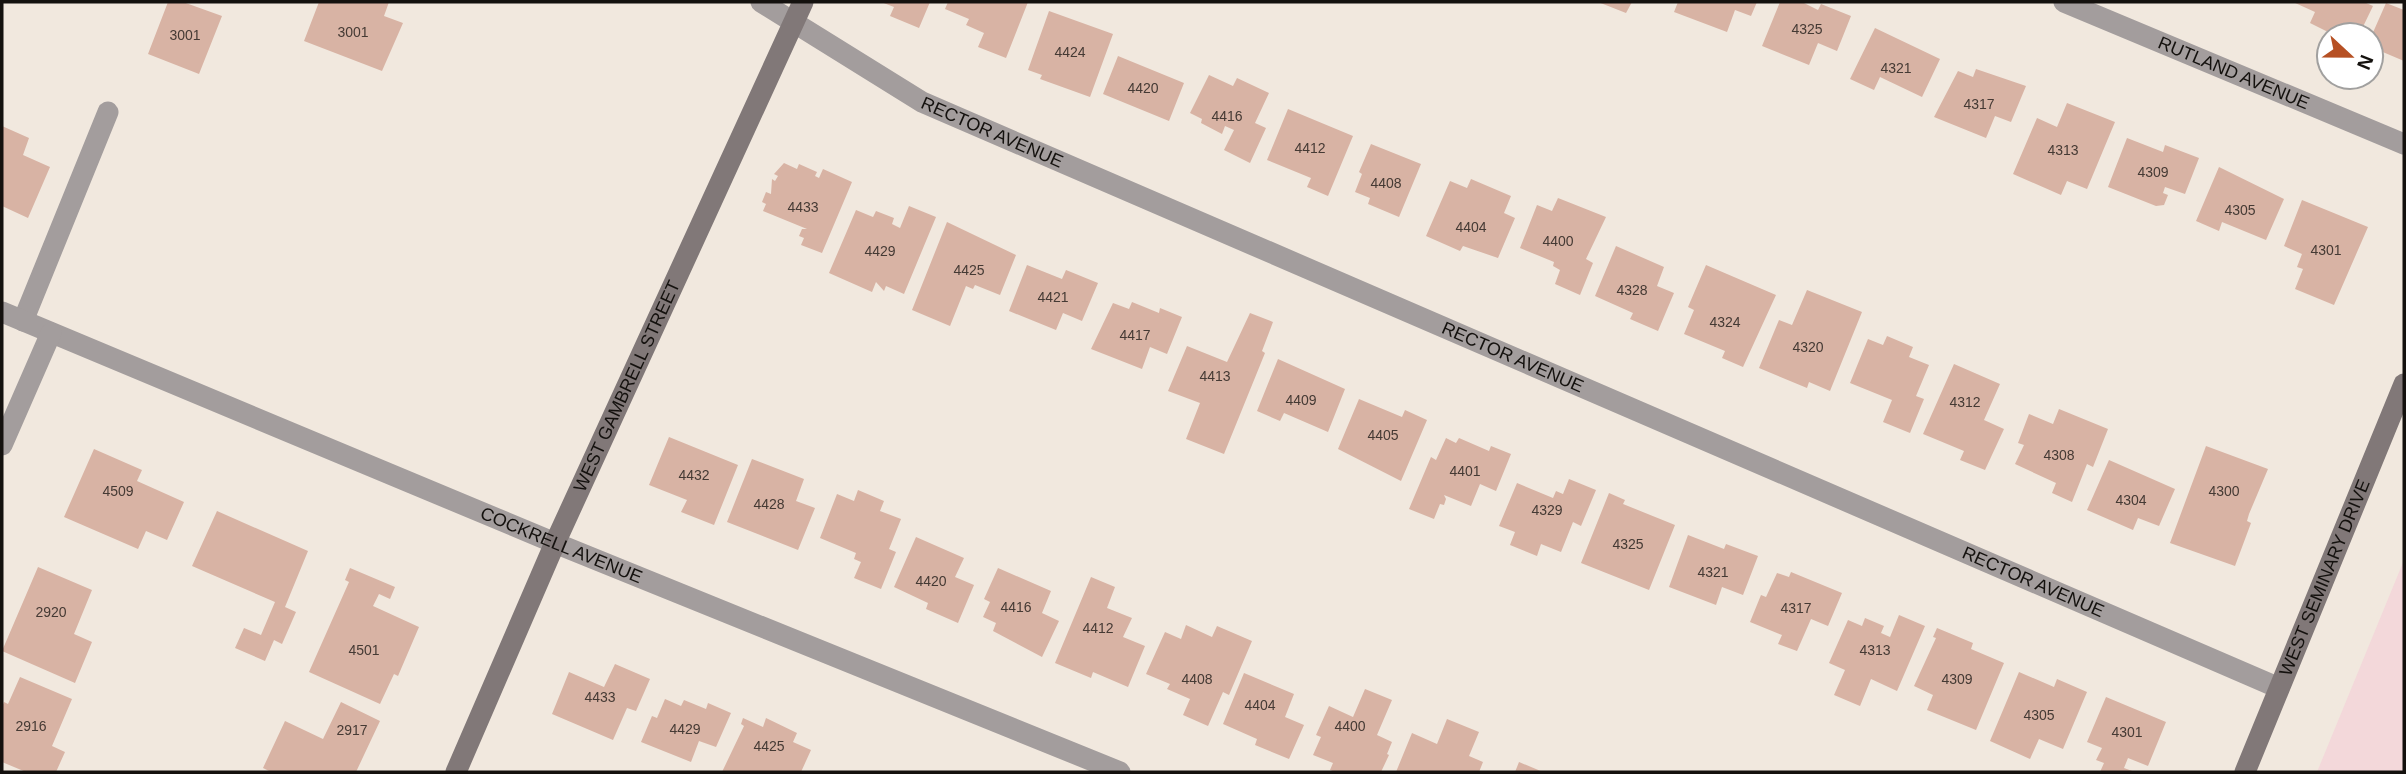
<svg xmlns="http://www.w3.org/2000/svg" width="2406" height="774" font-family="Arial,sans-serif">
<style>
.industrial{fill:#f3d8da}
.building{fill:#d8b3a4}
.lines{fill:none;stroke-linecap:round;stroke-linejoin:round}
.lane{stroke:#a39d9d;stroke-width:21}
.street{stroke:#a39d9d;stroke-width:21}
.secondary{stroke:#817878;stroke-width:21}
.labels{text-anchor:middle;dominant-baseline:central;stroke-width:5;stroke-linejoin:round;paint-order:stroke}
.number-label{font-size:14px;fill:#453a34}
.street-label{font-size:18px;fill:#14110e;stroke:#fff}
</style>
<rect width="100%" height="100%" fill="#f1e8de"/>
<path class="industrial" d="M2404,560v212h-87z"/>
<path class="building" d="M168,2h15l39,14 -23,58 -51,-20z
M319,2h70l-5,14 19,7 -21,48 -78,-30z
M881,2h49l-11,26 -29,-12 4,-9z
M948,2h80l-22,56 -28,-11 6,-14 -18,-8 3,-6 -24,-10z
M1598,2h34l-6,11z
M1678,2h79l-6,14 -16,-6 -8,22 -53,-20z
M1780,2h22l16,8 3,-6 30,12 -14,35 -19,-8 -9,22 -47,-19z
M2293,2h71l9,4 -14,29h-25l-24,-12 5,-11z
M2386,3l18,7v51l-33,-14v-10z
M1049,11l64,23 -23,63 -50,-18 2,-4 -14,-5z
M1875,28l65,31 -18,38 -42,-20 -6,13 -24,-11z
M1118,56l66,27 -15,38 -66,-27z
M1976,69l50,17 -15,36 -16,-6 -9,22 -52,-21 24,-46 15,6z
M1209,75l24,11 4,-8 32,15 -14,30 11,5 -16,35 -26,-13 10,-20 -9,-4 -3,8 -21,-11 1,-4 -12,-6z
M2067,103l48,19 -28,67 -20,-8 -6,14 -48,-21 24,-56 20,9z
M1288,109l65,27 -25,60 -21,-9 4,-9 -44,-18z
M2,126l27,12 -6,17 27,12 -22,51 -26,-12z
M2127,138l36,14 2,-7 34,13 -14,36 -20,-7 -2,6 5,2 -4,10 -8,1 -48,-19z
M1371,144l50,20 -22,53 -31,-13 2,-6 -15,-6 7,-18 -3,-2z
M784,163l13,6 2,-5 18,8 -2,4 4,2 4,-9 29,13 -30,71 -21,-8 3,-7 -5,-2 3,-7h5l-44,-18 3,-7 -4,-2 4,-10 5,2 1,-15 3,2 3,-5 -4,-2z
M2219,167l65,32 -18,41 -44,-18 -3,9 -23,-10z
M1471,179l40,17 -7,17 11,5 -17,40 -35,-12 -3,5 -34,-15 24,-55 17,7z
M1558,198l48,19 -20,42 7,4 -13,32 -25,-11 5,-14 -7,-4 1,-4 -34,-14 17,-43 15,6z
M2302,200l66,27 -34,78 -39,-16 8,-20 -6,-2 5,-13 -18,-8z
M909,206l27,11 -32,77 -18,-8 -2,5 -8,-9 -4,10 -43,-19 27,-63 17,7 3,-6 18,7 -2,6 8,4z
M947,222l69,33 -16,40 -25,-10 -2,4 -7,-3 -16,40 -38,-16z
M1616,246l48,21 -7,19 17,7 -16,38 -28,-12 3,-6 -38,-17z
M1027,265l35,14 4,-9 32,13 -16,38 -19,-8 -7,17 -47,-19z
M1706,265l70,30 -33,72 -21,-9 3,-7 -41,-17 10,-24 -6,-3z
M1807,290l55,22 -32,79 -21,-9 -2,6 -48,-20 20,-48 13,5z
M1132,302l27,11 1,-5 22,9 -15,37 -17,-7 -8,22 -51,-20 22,-46 16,6z
M1250,313l23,9 -11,29 3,2 -41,101 -38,-15 14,-36 -32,-12 19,-45 40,16z
M1887,336l26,11 -4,10 20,8 -13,31 8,3 -14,34 -27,-11 9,-22 -42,-17 18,-44 15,6z
M1278,359l67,30 -17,43 -44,-19 -4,8 -23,-10z
M1954,364l46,20 -16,36 20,9 -19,41 -25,-10 4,-9 -41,-17z
M1359,399l43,18 3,-7 22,10 -26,61 -63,-32z
M2059,409l49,20 -15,38 -6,-3 -15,38 -20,-9 4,-10 -41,-19 9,-19 -6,-2 11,-29 24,10z
M669,437l69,28 -24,60 -33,-13 6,-12 -38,-15z
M1446,438l10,5 3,-5 30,13 2,-5 20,8 -15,37 -16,-7 -9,22 -27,-11 2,4 -2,6 -4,-1 -6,15 -25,-10 22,-52 5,3z
M2206,446l62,23 -19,45 -2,7 4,2 -16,43 -65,-23z
M94,449l48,21 -5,11 47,21 -17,38 -21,-9 -8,18 -74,-32z
M752,459l52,20 -8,22 19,7 -17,42 -71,-28z
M2109,460l66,29 -16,37 -21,-8 -5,12 -46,-20z
M1569,479l27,11 -15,36 -8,-4 -12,30 -20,-8 -4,12 -27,-11 5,-13 -16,-6 18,-43 36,15 3,-7 7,3z
M858,490l26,11 -4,10 21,8 -12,30 7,3 -15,37 -27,-11 7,-16 -7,-3 2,-6 -36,-15 17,-44 17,7z
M1609,493l16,7 -2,4 52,21 -26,65 -68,-27z
M217,511l91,40 -23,56 11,5 -14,32 -8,-4 -9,21 -30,-13 9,-20 17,7 14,-33 -83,-36z
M1688,535l36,14 2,-5 32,12 -15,39 -21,-8 -6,18 -47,-18z
M916,537l48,21 -9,19 19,8 -16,38 -32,-14 2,-6 -34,-16z
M38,567l54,23 -18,44 18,8 -17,41 -73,-32z
M350,568l45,19 -5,12 -11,-5 -6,12 46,21 -21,49 -4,-2 -14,30 -71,-32 40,-90 -4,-2z
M998,568l53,23 -9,22 17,8 -17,36 -49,-26 3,-8 -13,-6 7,-15 -6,-3z
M1791,572l51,21 -14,33 -17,-7 -14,32 -19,-7 4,-9 -32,-13 11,-27 5,2 11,-24 12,4z
M1091,577l24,10 -8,21 25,10 -9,19 22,9 -17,41 -35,-15 -2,6 -36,-15z
M1899,615l26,11 -28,65 -26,-12 -11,27 -26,-11 11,-25 -16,-7 19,-43 14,6 3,-8 19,8 -3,7 9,4z
M1186,625l26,12 5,-11 35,15 -23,54 -6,-3 -15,34 -25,-11 7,-16 -23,-10 3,-5 -24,-10 19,-42 16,7z
M1937,628l36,15 -2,6 33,14 -28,67 -49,-20 6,-15 -19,-9 22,-48 -3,-1z
M615,664l35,15 -14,32 -9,-3 -14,32 -61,-26 17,-42 35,15z
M2019,672l35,15 3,-8 30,13 -24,57 -24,-10 -9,20 -40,-18z
M1244,673l50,21 -9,23 19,8 -15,34 -34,-14 2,-6 -34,-15z
M20,677l52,22 -20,47 13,6 -9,20h-30l-24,-10v-55l2,-5 4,2z
M1365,689l27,11 -15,35 15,7 -5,12 2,1 -8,17h-46l-5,-2 3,-7 -20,-8 8,-18 -5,-2 13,-29 24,11z
M2106,697l60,25 -18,44 -20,-8 -4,10 11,4h-35l4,-9 -8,-3 6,-12 -15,-6z
M665,699l16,7 3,-6 22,9 2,-6 23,10 -15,34 -17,-6 -8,21 -50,-20 11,-26 5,2z
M341,702l39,19 -24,51h-85l-8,-4 22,-47 38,18z
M743,718l20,9 3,-9 31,15 -4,9 18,8 -10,22h-79l22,-46 -3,-2z
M1447,719l32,13 -10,24 14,6 -4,10h-83l16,-39 25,11z
M1519,762l24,10h-28z"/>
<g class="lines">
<path class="lane" d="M23,321l85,-209"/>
<g class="street">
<path id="s1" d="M761,2l161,100 1357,586"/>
<path id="s2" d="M2064,2l340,142"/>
<path id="s3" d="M2,312l553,231 565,229"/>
<path d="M2,445l49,-112"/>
</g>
<g class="secondary">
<path id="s4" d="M456,772l99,-229 248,-541"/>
<path id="s5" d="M2245,772l159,-388"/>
</g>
</g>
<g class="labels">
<g class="number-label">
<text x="1807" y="29">4325</text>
<text x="353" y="32">3001</text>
<text x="185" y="35">3001</text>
<text x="1070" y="52">4424</text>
<text x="1896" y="68">4321</text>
<text x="1143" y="88">4420</text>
<text x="1979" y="104">4317</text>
<text x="1227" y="116">4416</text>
<text x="1310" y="148">4412</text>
<text x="2063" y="150">4313</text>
<text x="2153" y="172">4309</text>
<text x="1386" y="183">4408</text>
<text x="803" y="207">4433</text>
<text x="2240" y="210">4305</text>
<text x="1471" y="227">4404</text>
<text x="1558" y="241">4400</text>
<text x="2326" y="250">4301</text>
<text x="880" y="251">4429</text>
<text x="969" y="270">4425</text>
<text x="1632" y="290">4328</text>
<text x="1053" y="297">4421</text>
<text x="1725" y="322">4324</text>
<text x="1135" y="335">4417</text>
<text x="1808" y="347">4320</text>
<text x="1215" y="376">4413</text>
<text x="1301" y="400">4409</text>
<text x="1965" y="402">4312</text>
<text x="1383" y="435">4405</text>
<text x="2059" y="455">4308</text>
<text x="1465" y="471">4401</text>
<text x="694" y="475">4432</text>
<text x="118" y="491">4509</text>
<text x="2224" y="491">4300</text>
<text x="2131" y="500">4304</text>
<text x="769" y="504">4428</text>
<text x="1547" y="510">4329</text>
<text x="1628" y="544">4325</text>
<text x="1713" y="572">4321</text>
<text x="931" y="581">4420</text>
<text x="1016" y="607">4416</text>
<text x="1796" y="608">4317</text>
<text x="51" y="612">2920</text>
<text x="1098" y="628">4412</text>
<text x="364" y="650">4501</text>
<text x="1875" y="650">4313</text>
<text x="1197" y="679">4408</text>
<text x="1957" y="679">4309</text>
<text x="600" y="697">4433</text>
<text x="1260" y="705">4404</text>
<text x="2039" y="715">4305</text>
<text x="31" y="726">2916</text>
<text x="1350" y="726">4400</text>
<text x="685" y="729">4429</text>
<text x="352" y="730">2917</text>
<text x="2127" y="732">4301</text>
<text x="769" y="746">4425</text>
</g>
<g class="street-label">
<text stroke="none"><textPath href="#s2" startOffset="184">RUTLAND AVENUE</textPath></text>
<text stroke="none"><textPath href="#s1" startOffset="266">RECTOR AVENUE</textPath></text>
<text stroke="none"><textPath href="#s1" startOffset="833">RECTOR AVENUE</textPath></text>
<text stroke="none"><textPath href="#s4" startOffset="422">WEST GAMBRELL STREET</textPath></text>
<text stroke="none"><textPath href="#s3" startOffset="606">COCKRELL AVENUE</textPath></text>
<text stroke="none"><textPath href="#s5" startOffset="210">WEST SEMINARY DRIVE</textPath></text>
<text stroke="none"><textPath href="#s1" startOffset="1400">RECTOR AVENUE</textPath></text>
</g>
</g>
<rect width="2406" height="774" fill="none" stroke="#14110e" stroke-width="7"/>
<g transform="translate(2350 56) rotate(112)"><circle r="33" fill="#ffffff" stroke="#a1a09f" stroke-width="2"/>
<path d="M0-5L12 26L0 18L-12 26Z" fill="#b65023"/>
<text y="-10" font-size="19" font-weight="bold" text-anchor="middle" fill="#14110e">N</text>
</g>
</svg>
